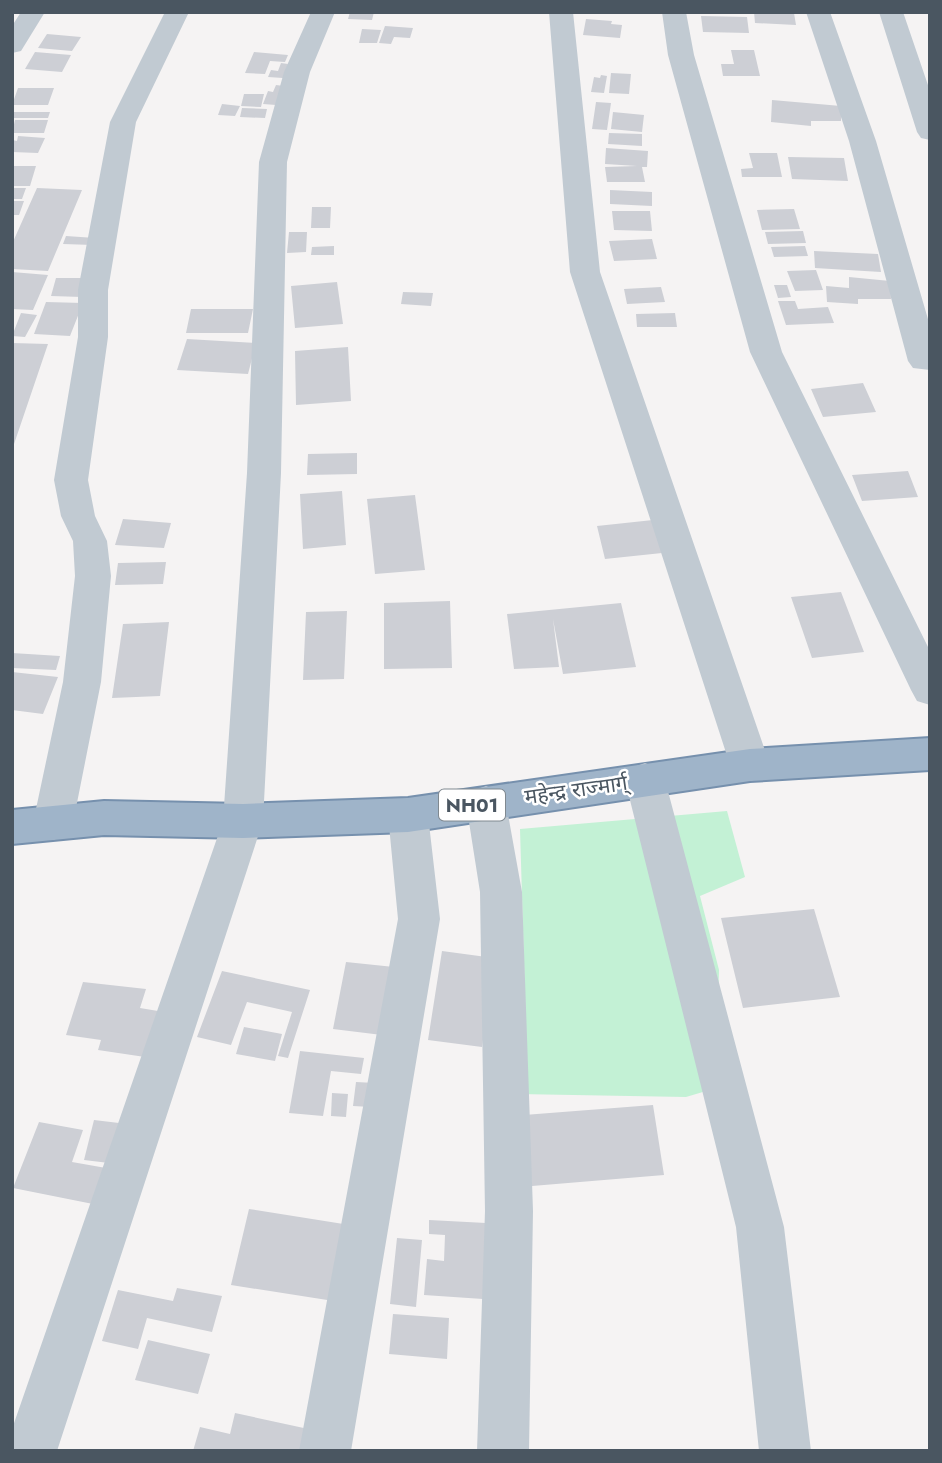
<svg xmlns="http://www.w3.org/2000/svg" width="942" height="1463" font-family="Jost,'Noto Sans Devanagari',sans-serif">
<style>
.green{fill:#c3f1d5}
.building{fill:#cdcfd5}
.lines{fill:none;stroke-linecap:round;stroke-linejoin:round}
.trunk-casing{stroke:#7690ad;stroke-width:4}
.minor{fill:#c1cad2;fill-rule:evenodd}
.trunk{fill:#9fb4c9;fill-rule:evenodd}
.labels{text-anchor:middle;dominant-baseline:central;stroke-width:5;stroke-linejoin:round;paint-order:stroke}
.shield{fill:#fff;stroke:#808990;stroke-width:2}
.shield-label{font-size:19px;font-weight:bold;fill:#4a5661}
.street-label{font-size:21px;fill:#4a5661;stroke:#fff}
</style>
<rect width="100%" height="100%" fill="#f5f3f3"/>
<path class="green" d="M727,811l18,66 -45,19 19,74 -1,38 5,78 -37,11 -169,-3 9,-63 -6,-202z"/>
<path class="building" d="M350,12h24l-2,8 -24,-1z
M754,12l40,1 2,12 -41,-2z
M701,16l46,1 2,16 -46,-1z
M586,19l26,2 -1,3 11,1 -2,13 -37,-3z
M385,26l28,2 -3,10 -16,-1 -3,7 -12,-1z
M362,29l19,1 -4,13h-18z
M47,34l34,3 -9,14 -34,-3z
M731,50h23l6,26h-37l-2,-12h13z
M35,52l36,3 -9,17 -37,-3z
M254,52l34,3 -3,7 -15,-1 -5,13 -20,-1z
M281,63l7,1 -5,14 -15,-1 3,-7 7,1z
M611,73l20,1 -2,20 -20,-1z
M601,75l6,1 -3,17 -13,-1 3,-15 6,1z
M276,85l8,1 -8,19 -13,-1 5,-13 5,1z
M18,88h36l-6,17h-36z
M244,94h20l-3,13 -20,-1z
M772,100l69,6v15h-30v5l-40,-4z
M596,102l15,1 -4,27 -15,-1z
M222,104l18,2 -5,10 -17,-1z
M242,108l25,1 -2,9 -25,-1z
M12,112h38l-2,6h-36z
M613,112l31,3 -2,17 -31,-3z
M15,120h33l-4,13h-32z
M609,133l33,1v12l-34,-2z
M18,136l27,2 -7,15 -26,-1v-12l5,1z
M606,148l42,3 -1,16h-5l3,15h-38l-2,-15 32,-1 -32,-2z
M749,153h28l5,24h-40l-1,-8 12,-1z
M788,157l56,1 4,23 -56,-2z
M12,166h24l-6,20h-18z
M12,188h14l-4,11h-10z
M37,188l45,2 -34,81 -36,-2v-25z
M610,190l42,2v14l-42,-2z
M12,201h12l-5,14h-7z
M312,207h19l-1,21h-19z
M794,209l6,20 -38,1 -5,-20z
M612,211h38l2,20 -38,-1z
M803,231l3,12 -38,1 -3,-12z
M289,232h18l-1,20 -19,1z
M66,236l29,2 -2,7 -30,-1z
M652,239l5,20 -43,2 -5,-20z
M334,246v9h-23l1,-8z
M805,246l3,10 -34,1 -3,-10z
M814,251l64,3 3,18 -66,-4z
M816,270l7,20 -28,1 -8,-20z
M12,272l36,3 -15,35 -21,-1z
M849,277l41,4 1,18h-33v5l-31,-2 -1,-16 23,2z
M56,278h31l-5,19 -31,-1z
M337,282l6,42 -48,4 -4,-42z
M774,285h13l4,12 -13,1z
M661,287l4,15 -38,2 -3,-15z
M403,292l30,1 -2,13 -30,-2z
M778,301h17l3,8 30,-2 6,16 -48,2z
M46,302l37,1 -13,33 -36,-2z
M191,309h62l-5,24h-62z
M21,313l16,2 -12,22 -13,-1z
M675,313l2,14h-40l-1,-13z
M187,339l69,4 -8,31 -71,-4z
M12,343l36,1 -35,103h-1z
M348,347l3,54 -55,4 -1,-54z
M863,383l13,29 -53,5 -12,-28z
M357,453v21l-50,1 1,-21z
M908,471l10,26 -56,4 -10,-26z
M342,491l4,54 -43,4 -3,-55z
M415,495l10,75 -50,4 -8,-75z
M123,519l48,4 -7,25 -49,-3z
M653,520l9,33 -57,6 -8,-33z
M166,562l-3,22 -48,1 3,-22z
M841,592l23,60 -52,6 -21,-61z
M450,601l2,67 -68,1v-66z
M621,603l15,64 -73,7 -10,-55 6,48 -45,2 -7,-55z
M347,611l-3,68 -41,1 3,-68z
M169,622l-9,74 -48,2 11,-74z
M12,653l48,3 -4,14 -44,-2z
M12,672l46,5 -15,37 -31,-4z
M814,909l26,88 -97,11 -22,-90z
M442,951l52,7 -12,89 -54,-7z
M346,962l48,5 -12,68 -49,-6z
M222,971l88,19 -22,68 -10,-2 14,-44 -45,-10 -16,43 -34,-8z
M83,982l63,7 -6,19 18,3 -13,46 -47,-7 3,-10 -35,-5z
M244,1027l38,7 -7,27 -39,-7z
M300,1051l64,7 -3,16 -30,-3 -8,45 -34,-3z
M356,1082l19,1 -4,24 -18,-1z
M332,1093l16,1 -2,23 -15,-1z
M653,1105l11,70 -132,11 -8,-71z
M94,1120l25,3 -10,40 -25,-3z
M39,1122l44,8 -11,32 34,6 -13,36 -80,-16z
M249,1209l107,17 -16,76 -109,-17z
M429,1220l57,3 -3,76 -59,-4 3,-36 17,2 1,-26 -16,-1z
M397,1238l25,2 -6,67 -26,-3z
M177,1288l45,8 -10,36 -65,-14 -9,31 -36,-8 16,-51 55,11z
M393,1314l56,4 -2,41 -58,-5z
M148,1340l62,14 -12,40 -63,-14z
M235,1413l78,17 -5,21h-115l7,-24 30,7z"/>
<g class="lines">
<g class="trunk-casing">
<path id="trunk" d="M930,738v32l-180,11 -342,51 -165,6 -139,-3 -92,9v-34l92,-9 139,3 165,-6 342,-49z"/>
</g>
<path class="minor" d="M21,12h24l-24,39 -9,2v-27z
M165,12h24l-53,110 -28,168v47l-20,143 7,36 12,25 4,35 -10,106 -28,141 -6,12 -14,5 -14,-5 -6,-12 30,-141 12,-106 -2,-35 -12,-25 -7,-36 24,-143v-47l32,-168z
M311,12h24l-25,60 -23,90 -6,311 -18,348 -206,630h-45v-22l211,-608 24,-348 12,-311 25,-90z
M549,12h24l27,260 170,493 -6,12 -14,4 -14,-4 -6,-12 -160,-493z
M662,12h24l8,43 88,297 148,299v54l-13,-4 -6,-11 -161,-338 -82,-297z
M806,12h24l46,129 54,185v44l-17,-2 -5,-7 -59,-220z
M879,12h24l27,79v49l-9,-2 -4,-6z
M645,763l14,5 6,12 119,447 27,224h-52l-23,-224 -111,-447 6,-12z
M486,786l14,5 6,12 16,89 11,319 -4,240h-52l8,-240 -5,-319 -14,-89 6,-12z
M408,798l14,5 6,12 12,104 -89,532h-52l99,-532 -10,-104 6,-12z"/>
<use href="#trunk" class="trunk"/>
</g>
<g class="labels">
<rect class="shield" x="439" y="789.5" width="66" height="31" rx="5"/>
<g class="shield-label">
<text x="472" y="805">NH01</text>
</g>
<g class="street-label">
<text transform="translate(576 790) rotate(-8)">महेन्द्र राज्मार्ग्</text>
</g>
</g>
<rect width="942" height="1463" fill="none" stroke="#4a5661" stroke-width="28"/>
</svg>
